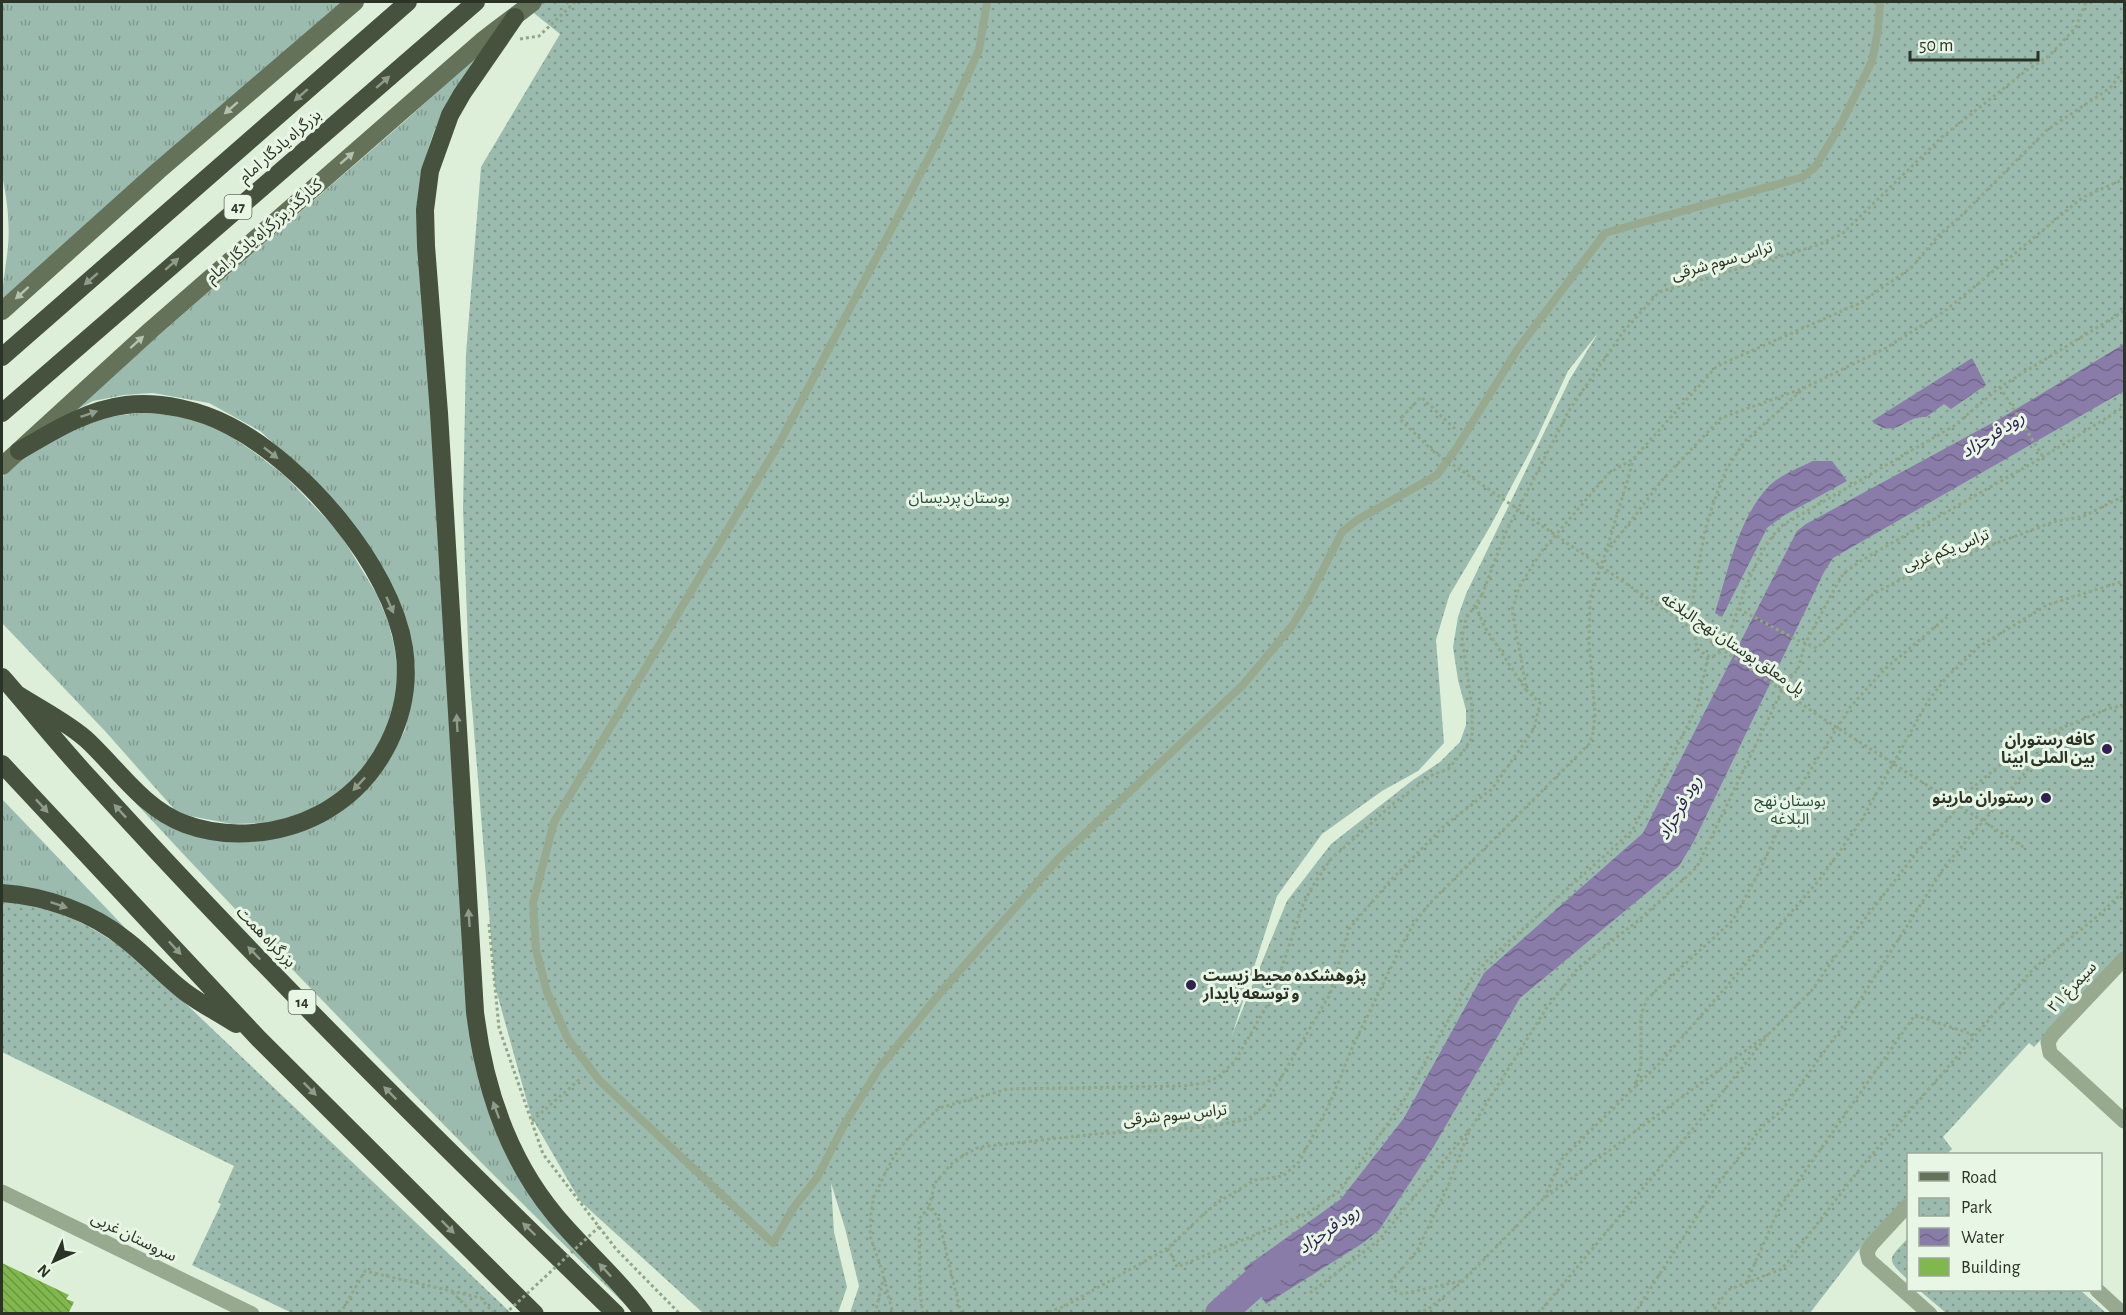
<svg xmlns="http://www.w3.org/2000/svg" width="2126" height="1315" font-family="'Alegreya Sans','Noto Sans Arabic',sans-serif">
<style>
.grass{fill:url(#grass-tufts)}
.park{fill:url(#park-dots);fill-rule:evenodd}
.water{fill:url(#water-waves)}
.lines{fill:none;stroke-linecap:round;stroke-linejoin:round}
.river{stroke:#897ca8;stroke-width:30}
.building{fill:url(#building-back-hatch)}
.path{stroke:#91a688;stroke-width:3;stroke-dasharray:3 3;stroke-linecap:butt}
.lane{stroke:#97aa90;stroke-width:8}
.street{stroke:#97aa90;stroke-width:15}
.primary{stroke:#637259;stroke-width:18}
.highway{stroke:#47523e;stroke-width:18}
.path-bridge{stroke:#91a688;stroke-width:3;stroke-dasharray:3 3;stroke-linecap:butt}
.oneway{fill:#8f9c89}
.oneway2{fill:#b3c1ad}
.poi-dot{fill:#30214e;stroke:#e8f6e5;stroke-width:2}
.labels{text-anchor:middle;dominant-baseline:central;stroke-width:6;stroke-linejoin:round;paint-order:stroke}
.shield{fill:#e8f6e5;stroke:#646d5f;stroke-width:1.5}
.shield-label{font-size:15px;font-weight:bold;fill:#2b3226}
.street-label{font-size:16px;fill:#2b3226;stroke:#e8f6e5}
.park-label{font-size:16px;fill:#2d4d41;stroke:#e8f6e5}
.poi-label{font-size:16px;font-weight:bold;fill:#2b3226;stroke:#e8f6e5;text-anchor:end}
.water-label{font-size:18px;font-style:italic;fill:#30214e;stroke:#e8f6e5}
</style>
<defs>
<pattern id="grass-tufts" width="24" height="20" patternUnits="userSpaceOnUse" patternTransform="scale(1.5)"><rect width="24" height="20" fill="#9bbbae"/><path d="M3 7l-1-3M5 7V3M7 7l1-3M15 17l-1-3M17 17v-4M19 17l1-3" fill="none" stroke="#7f998d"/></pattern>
<pattern id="park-dots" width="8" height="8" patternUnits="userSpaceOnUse" patternTransform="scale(1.5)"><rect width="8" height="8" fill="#9bbbae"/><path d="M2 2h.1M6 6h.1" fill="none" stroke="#7f998d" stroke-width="1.8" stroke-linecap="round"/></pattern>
<pattern id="water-waves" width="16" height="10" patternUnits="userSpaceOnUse" patternTransform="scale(1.5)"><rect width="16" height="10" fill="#897ca8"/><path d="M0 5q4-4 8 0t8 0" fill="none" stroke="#706689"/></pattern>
<pattern id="building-back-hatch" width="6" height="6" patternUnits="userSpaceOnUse" patternTransform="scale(1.5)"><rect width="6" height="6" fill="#81b84d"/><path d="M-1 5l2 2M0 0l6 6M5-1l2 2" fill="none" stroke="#6a9640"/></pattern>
</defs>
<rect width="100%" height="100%" fill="#ddeed9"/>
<path class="grass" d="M2,2h340l-340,302c0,-20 4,-37 6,-57 2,-25 -1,-48 -6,-72z
M494,40c-39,46 -62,79 -73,140l71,939 142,194c-177,-171 -349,-349 -517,-530l125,57 127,-55 21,-26 15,-29 7,-30 3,-33 -7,-38 -89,-145 -59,-53 -51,-28 -56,-10 -29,2 -31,6 -25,13 337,-293z
M142,413l26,1 26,6 30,12 30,20 31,24 54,56 37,61 12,28 7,28 3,34 -2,21 -22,55 -32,34 -48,25 -25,5 -37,1 -42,-8 -16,-7 -69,-78 -103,-108v-146c18,-15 37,-34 59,-45 25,-12 54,-17 81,-19z
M2,799l128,134 -128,-48z"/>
<path class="park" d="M520,2h1604v949l-90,96 -5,-4 -86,94 9,12 -5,5h-39v42l-52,57 -46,60h-960l9,-27 -14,-58 -14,-45 3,49 13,55 -9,26h-135l-123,-112 -49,-85 -36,-130 -26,-316 -6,-161 3,-155 15,-187 79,-133zM1598,333l-28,46 -104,215 -8,23 -5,30 5,33 8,30v15l-6,17 -20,20 -27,18 -82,64 -44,57 -55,134 45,-139 45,-62 60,-43 36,-20 26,-28 -8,-103 13,-44 42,-71 44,-83 33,-71z
M2,900c59,7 98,29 144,66l365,347h-219l-100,-48 29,-61 -3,-2 16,-36 -232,-114z
M1908,1238v42c-23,-22 -20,-20 0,-42z
M1919,1290h161l26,23h-160z"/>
<path class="water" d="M2124,344v47l-291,167 -9,14 -130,269 -15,25 -159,132 -86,148 -55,84 -16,13 -97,61 -22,-36 97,-69 63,-81 80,-145 159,-140 154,-302 9,-7 197,-107z
M1972,358l14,27 -35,24 -7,-5 -18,13c-22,-2 -30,24 -54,4z
M1813,461h19l15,20 -64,35 -16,12 -45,89 -7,-4c13,-42 23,-94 54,-127 11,-11 30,-18 44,-25z"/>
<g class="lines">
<path class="river" d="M1220,1314l48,-43 17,-11"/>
</g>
<path class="building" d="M2,1263l67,32 -3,4 8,3 -6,12h-66z"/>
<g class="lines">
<path class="path" d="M520,39l19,-3 36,-34
M2000,387l43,70
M1801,391l-57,51 -18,28 -13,34 -9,31 -10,55 -3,27 6,32 11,7 9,-1 8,-8c14,-40 27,-89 56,-121l173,-100 46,-39 124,-76
M1433,451l-33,-32 21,-22 34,32
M1606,552l27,-91
M1482,595l23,-61 65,-125 53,-77 36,-40 156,-46 27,-12 100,-97 85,-67 22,-14 27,-29 10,-25
M1476,606l8,20 42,64
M1739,609l56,30 22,9 56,-54 31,-16 149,-56 31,-6 40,-20
M489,924l10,104 44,126 73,95 64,65
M1636,1086l23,-22 161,-185 41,-58 67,-120 18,-23 34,-32 67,-41 77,-24
M532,1121l50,-44
M1544,1198l18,-39 73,-72 6,-22v-51l7,-16 85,-78 25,-46 36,-78 57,-90 35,-38 61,-51
M1168,1248l9,19 131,-54 32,-22 63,-89 71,-128 14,-14 144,-129 65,-123 11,-52
M884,1278l9,36
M1461,1281l-59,13 -10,-5 -1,-7 26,-31 31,-65 21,-54
M1746,1283l34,-76 135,-192 59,20
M452,1292l22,22
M1310,1293l69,-53 92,-112 75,-119 32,-41 62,-49 57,-52 88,-183 13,-15 7,-25 30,-56 9,-15 18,-13 181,-103 81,-50
M340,1314l25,-43 116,27 13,16
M875,1314l9,-38 -14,-40 1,-23 3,-17 19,-38 15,-20 31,-30 69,-19 175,-3 21,-3 13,-5 18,-17 37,-64 30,-90 10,-20 19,-28 63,-56 38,-28 16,-6 15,-17 9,-14v-31l-10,-70 4,-18 17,-26
M923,1314l-3,-21 -1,-74 10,-12
M961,1314l-23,-97 -9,-10 6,-24 19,-22 25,-14 117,-13 110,-7 42,-8 17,-14 65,-111 19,-65 42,-49 53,-54 48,-37 42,-60 6,-26 -13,-12 -15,-81 7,-23 23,-36 67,-78 24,-14 84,-93 143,-63 51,-35 29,-34 21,-18 86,-86 63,-42 14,-18
M1043,1314l22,-8 103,-58 37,-35 15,-12 35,-21 28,-4 16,-14 30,-57 23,-57 48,-99 13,-24 17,-22 160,-160 3,-10 2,-18 -6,-73 1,-43 15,-45 59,-76 57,-60 83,-30 82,-40 59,-37 138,-114 41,-18
M1418,1314l13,-7 32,-26 80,-82 228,-167 41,-42 20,-29 85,-109 35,-37 18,-25 31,-26 36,-26 73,-30 14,-2
M1538,1314l167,-200 63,-79
M1634,1314l81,-126 47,-61 19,-16 67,-92 97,-153 118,-138
M1711,1314l17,-24 54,-21 81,-104 170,-196 68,-56 23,-22"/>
<path class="lane" d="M987,2l-8,48 -40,88 -158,302 -227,382 -21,81 3,47 11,42 21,47 31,41 174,163 21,-36 23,-29 28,-55 35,-56 61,-75 117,-133 185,-174 49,-59 14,-23 36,-71 15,-12 80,-45 19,-26 61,-99 88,-117 198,-56 13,-11 26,-44 30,-61 6,-31 2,-28"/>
<path class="street" d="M2124,959l-71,75 -5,8 2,11 74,68
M2,1192l250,122
M1908,1205l-37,40 -4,7 2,8 61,54
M2097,1290l26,24"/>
<path class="primary" d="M2,311l156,-140 197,-169
M2,466l149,-136 330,-288c17,-14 35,-26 52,-40"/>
<path class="highway" d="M515,17l-53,77 -12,21 -20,56 -5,39 1,36 13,167 36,599c9,74 32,145 80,203 28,34 63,63 89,99
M2,357l406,-355
M2,413l474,-411
M2,677c31,35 60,72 92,106 167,184 344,358 522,531
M17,694c20,13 55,31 71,47 31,29 56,68 97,83 43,16 95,11 135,-10 60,-32 94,-100 84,-166 -13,-83 -101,-184 -174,-222 -30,-16 -70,-25 -104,-21 -40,5 -73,26 -107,46
M2,764l257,275 276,275
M2,893c43,3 90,19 124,47 21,16 38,36 59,52 16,12 34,21 51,32"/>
<path class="path-bridge" d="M1433,451l389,267 203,130
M505,1314l95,-88"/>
</g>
<defs><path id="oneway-solid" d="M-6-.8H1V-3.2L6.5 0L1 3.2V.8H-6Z" transform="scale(1.5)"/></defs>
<g class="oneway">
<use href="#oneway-solid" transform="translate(383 82) rotate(-41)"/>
<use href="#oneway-solid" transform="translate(301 95) rotate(139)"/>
<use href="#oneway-solid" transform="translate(172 264) rotate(-41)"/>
<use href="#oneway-solid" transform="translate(91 279) rotate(139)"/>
<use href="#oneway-solid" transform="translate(89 414) rotate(-19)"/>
<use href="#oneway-solid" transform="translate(271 453) rotate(38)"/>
<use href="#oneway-solid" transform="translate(390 605) rotate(66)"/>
<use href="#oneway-solid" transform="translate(457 723) rotate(-93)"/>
<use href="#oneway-solid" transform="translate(359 784) rotate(133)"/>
<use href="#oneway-solid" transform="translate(42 806) rotate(47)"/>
<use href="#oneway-solid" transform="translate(120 811) rotate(-133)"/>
<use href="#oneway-solid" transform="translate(59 905) rotate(19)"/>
<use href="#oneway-solid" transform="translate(469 918) rotate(-94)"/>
<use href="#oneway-solid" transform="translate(175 948) rotate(47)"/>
<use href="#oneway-solid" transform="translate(254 953) rotate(-134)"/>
<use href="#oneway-solid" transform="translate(310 1089) rotate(45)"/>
<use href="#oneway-solid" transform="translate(390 1093) rotate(-135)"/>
<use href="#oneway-solid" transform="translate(496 1110) rotate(-110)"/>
<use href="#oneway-solid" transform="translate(448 1227) rotate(45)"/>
<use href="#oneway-solid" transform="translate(529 1229) rotate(-136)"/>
<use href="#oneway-solid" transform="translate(605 1270) rotate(-133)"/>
</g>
<g class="oneway2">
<use href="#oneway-solid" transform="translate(231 108) rotate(139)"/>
<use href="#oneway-solid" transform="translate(347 158) rotate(-41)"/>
<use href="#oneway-solid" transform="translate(22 293) rotate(138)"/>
<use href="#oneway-solid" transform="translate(137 342) rotate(-42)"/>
</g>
<g class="poi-dot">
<circle cx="2107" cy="749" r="6"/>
<circle cx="2046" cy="798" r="6"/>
<circle cx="1191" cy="985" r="6"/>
</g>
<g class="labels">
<g class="shield">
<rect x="224.5" y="195" width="27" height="24" rx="4.5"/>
<rect x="288.5" y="990" width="27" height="24" rx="4.5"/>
</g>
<g class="shield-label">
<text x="238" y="207">47</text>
<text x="302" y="1002">14</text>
</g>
<g class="street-label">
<text transform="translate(280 146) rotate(-41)">بزرگراه یادگار امام</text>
<text transform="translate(264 231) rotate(-41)">کنارگذر بزرگراه یادگار امام</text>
<text transform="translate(1722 261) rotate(-16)">تراس سوم شرقی</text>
<text transform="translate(1946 550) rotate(-21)">تراس یکم غربی</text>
<text transform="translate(1733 644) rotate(34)">پل معلق بوستان نهج البلاغه</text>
<text transform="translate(266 937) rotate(46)">بزرگراه همت</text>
<text transform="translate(2072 987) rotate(-47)">سیمرغ ۲۱</text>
<text transform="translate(1175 1115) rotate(-6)">تراس سوم شرقی</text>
<text transform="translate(134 1237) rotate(26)">سروستان غربی</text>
</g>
<g class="park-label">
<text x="959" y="498">بوستان پردیسان</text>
<text x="1790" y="801">بوستان نهج<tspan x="1790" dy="18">البلاغه</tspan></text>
</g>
<g class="poi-label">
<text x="2095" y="740">کافه رستوران<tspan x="2095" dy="18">بین الملی ابینا</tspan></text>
<text x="2034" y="798">رستوران مارینو</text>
<text x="1203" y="976" text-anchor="start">پژوهشکده محیط زیست<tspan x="1203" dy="18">و توسعه پایدار</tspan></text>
</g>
<g class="water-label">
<text transform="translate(1993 435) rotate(-32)">رود فرحزاد</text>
<text transform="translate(1680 808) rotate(-60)">رود فرحزاد</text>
<text transform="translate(1329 1230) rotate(-35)">رود فرحزاد</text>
</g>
</g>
<rect width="2126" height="1315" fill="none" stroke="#2b3226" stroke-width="6"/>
<rect x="1907" y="1153" width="195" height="138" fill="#e8f6e5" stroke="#9ca899" stroke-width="1.5"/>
<rect x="1919" y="1172" width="30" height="9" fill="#637259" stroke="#9ca899" stroke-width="1.5"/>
<text x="1961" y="1183" font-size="18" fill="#2b3226">Road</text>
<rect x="1919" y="1198" width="30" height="18" fill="url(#park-dots)" stroke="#9ca899" stroke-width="1.5"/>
<text x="1961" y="1213" font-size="18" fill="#2b3226">Park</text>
<rect x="1919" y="1228" width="30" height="18" fill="url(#water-waves)" stroke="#9ca899" stroke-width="1.5"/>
<text x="1961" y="1243" font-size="18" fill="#2b3226">Water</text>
<rect x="1919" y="1258" width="30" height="18" fill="#81b84d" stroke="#9ca899" stroke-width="1.5"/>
<text x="1961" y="1273" font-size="18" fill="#2b3226">Building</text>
<g transform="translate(54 1261) rotate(225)" stroke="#e8f6e5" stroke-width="4.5" paint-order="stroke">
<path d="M0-4.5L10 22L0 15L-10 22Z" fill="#2b3226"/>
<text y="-9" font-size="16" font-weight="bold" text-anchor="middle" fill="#2b3226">N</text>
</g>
<path d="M1910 51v9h128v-9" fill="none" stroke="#2b3226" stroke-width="3"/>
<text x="1919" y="51" font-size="18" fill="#2b3226" stroke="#e8f6e5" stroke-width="4.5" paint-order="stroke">50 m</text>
</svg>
